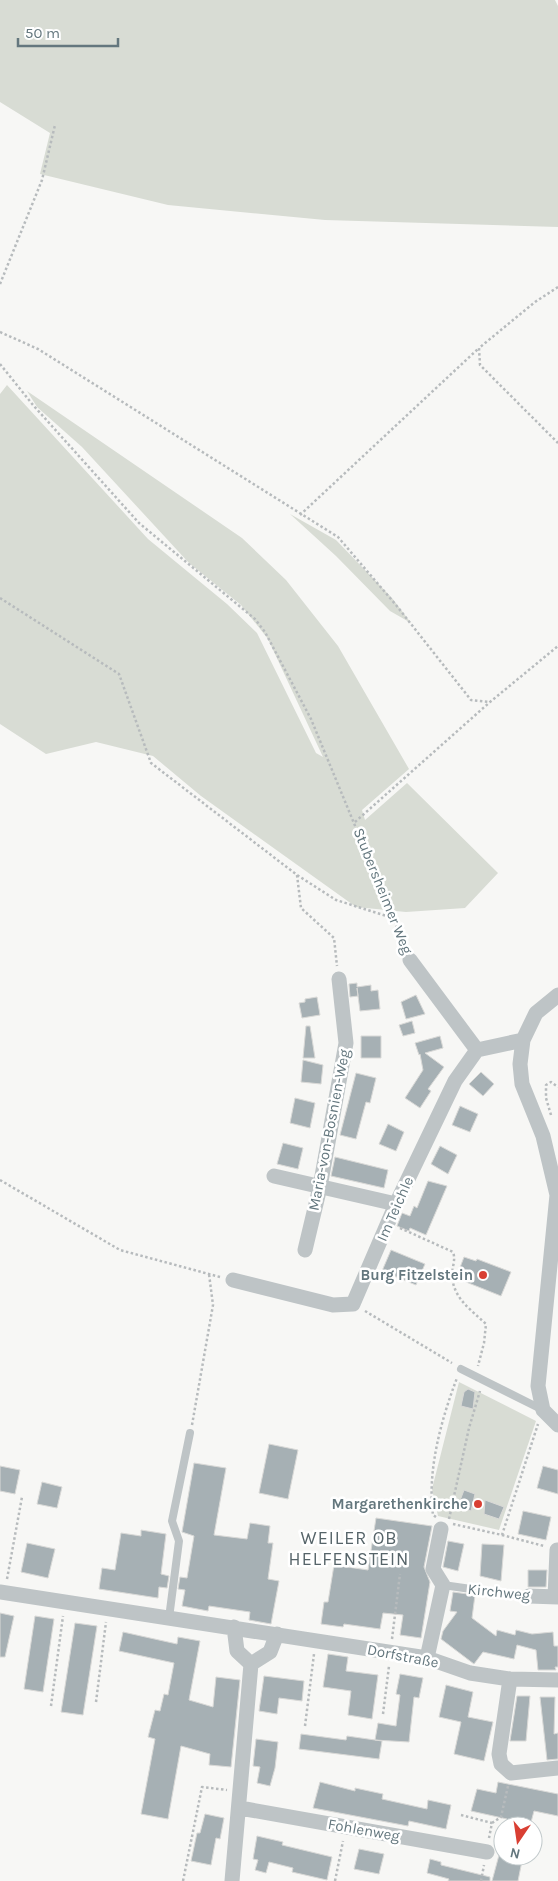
<svg xmlns="http://www.w3.org/2000/svg" width="558" height="1881" font-family="Karla,sans-serif">
<style>
.green{fill:#d8dcd4}
.building{fill:#a6b0b4;stroke:#d9d9d7}
.lines{fill:none;stroke-linecap:round;stroke-linejoin:round}
.path{stroke:#b7bbbd;stroke-width:2.5;stroke-dasharray:2.5 2.5;stroke-linecap:butt}
.service{stroke:#bec4c6;stroke-width:8}
.minor{stroke:#bec4c6;stroke-width:15}
.poi-dot{fill:#d93f33;stroke:#fff;stroke-width:2}
.labels{text-anchor:middle;dominant-baseline:central;stroke-width:5;stroke-linejoin:round;paint-order:stroke}
.street-label{font-size:15px;fill:#64777e;stroke:#fff}
.poi-label{font-size:15px;font-weight:bold;fill:#64777e;stroke:#fff;text-anchor:end}
.quarter-label{font-size:18px;letter-spacing:1px;fill:#566469;stroke:#fff}
</style>
<rect width="100%" height="100%" fill="#f7f7f5"/>
<path class="green" d="M0,0h555l3,6v221l-233,-7 -157,-15 -128,-31 10,-41 -50,-31z
M7,385l141,154 79,65 30,29 59,120 7,4 -55,-118 -27,-34 -52,-42 -107,-116 -45,-40 -10,-16 215,147 44,42 52,66 71,123 -47,41 3,10 42,-37 91,90 -33,35 -59,4 -50,-5 -155,-111 -48,-40 -57,-14 -50,12 -46,-30v-330z
M290,514l46,26 56,58 19,25 -21,-12 -54,-55z
M459,1382l77,39 -37,109 -61,-14 -6,-27z"/>
<path class="building" d="M357,983v4l14,-2v6l7,-1 2,19 -20,2 -3,-23 1,8 -8,1 -1,-13z
M416,995l9,19 -19,5 -5,-17z
M317,997l3,18 -18,3 -3,-15 6,-1v-3z
M412,1021l3,12 -12,3 -4,-11z
M306,1026h4l5,32h-12z
M361,1036h20v22h-20z
M440,1036l3,12 -18,5 19,14 -16,22 3,2 -11,17 -15,-10 18,-28 -3,-16 -1,1 -4,-12z
M303,1060l20,5 -2,19 -20,-2z
M481,1072l13,12 -11,12 -14,-12z
M356,1073l20,5 -6,25 -4,-1 -10,37 -16,-4z
M295,1098l20,5 -5,25 -20,-5z
M460,1106l18,8 -8,18 -18,-7z
M388,1124l16,8 -8,19 -17,-7z
M283,1143l20,5 -5,21 -21,-5z
M440,1146l17,9 -9,19 -17,-10z
M335,1157l53,13 -4,18 -53,-12z
M428,1181l19,5 -21,49 -16,-7 -1,3 -12,-5 5,-13 8,3 4,-10 3,2z
M391,1250l34,14 -9,21 -34,-14z
M464,1257l12,4 1,-2 34,13 -10,24 -45,-18z
M468,1389l7,3 -2,17 -12,-3 3,-14z
M269,1444l29,6 -10,49 -29,-6z
M194,1463l32,5 -12,67 33,4 3,-16 20,3 -2,17h5l-5,36 11,2 -8,43 -22,-4 1,-8 -41,-6 -1,5 -26,-5 3,-16 -7,-1 2,-12 7,1 7,-42 -12,-4z
M0,1466l20,4 -5,24 -15,-3z
M543,1466l15,4v24l-21,-6z
M42,1482l20,5 -5,21 -20,-4z
M464,1490l11,4 -4,17 -13,-5z
M485,1500l19,7 -5,12 -15,-5z
M523,1511l28,6 -5,23 -28,-6z
M376,1518l56,8 -8,41 6,15 -9,56 -21,-3 3,-20 -20,-2 -3,16 -36,-5 -1,3 -22,-3 3,-22h4l6,-37 34,5z
M141,1530l25,4 -5,40 8,2 -2,12 -8,-1 -1,11 -59,-9 3,-21 13,2 6,-37 20,3z
M448,1541l16,3 -6,27 -15,-4z
M27,1543l28,6 -7,29 -27,-6z
M482,1544l22,1 -3,36 -21,-5z
M528,1570h19l-1,17h-18z
M453,1592l22,3 -3,23 24,18 1,-6 18,5 1,-5 16,4 21,-2 1,14h4v21h-3l1,3h-18l-2,-20 -19,-5 -3,14 -31,-7 -9,12 -33,-25 2,-8 14,-19 -7,-1z
M0,1613l14,3 -9,41h-5z
M35,1616l19,3 -11,73 -19,-3z
M75,1623l22,3 -14,89 -22,-3z
M123,1632l54,12 1,-7 22,4 -11,59 24,7 3,-30 24,3 -9,87 -22,-2 1,-11 -29,-8 -13,73 -27,-5 14,-75 -7,-2 7,-27 5,1 4,-17 4,1 6,-32 -55,-12z
M328,1654l20,3 -2,14 32,4 -6,44 -24,-4 3,-24 -28,-4z
M400,1674l23,4 -4,20 -5,-1 -5,45 -34,-2 3,-17 18,3 4,-31 -4,-1z
M264,1676l40,5 -2,20 -23,-3 -2,16 -18,-3z
M446,1685l27,7 -5,25 25,5 -9,39 -30,-7 7,-32 -22,-5z
M517,1696h13l-4,45h-16z
M540,1697h15l-1,37 4,-1v26l-11,1z
M301,1734l45,6 1,-4 35,5 -3,18 -80,-10z
M256,1739l22,3 -3,26 -5,18 -13,-3 3,-16 -7,-1z
M320,1782l35,9v-3l28,6 -1,5 45,10 1,-9 23,5 -5,24 -37,-8 -1,5 -95,-18z
M498,1782l60,12v22l-24,-5 -4,15h-24l1,-7 -36,-8 6,-22 19,4z
M205,1814l19,4 -4,21 -4,-1 -5,27 -20,-4 6,-28h3z
M257,1836l26,6 -1,3 50,12 -5,23 -35,-8 1,-4 -24,-6 -3,11 -11,-3 3,-10 -5,-1z
M359,1849l25,5 -5,20 -25,-5z
M499,1855l23,6 -4,20h-26z
M430,1859l11,3v3l49,12v4h-42l1,-2 -22,-6z"/>
<g class="lines">
<path class="path" d="M0,284l42,-104 13,-55
M558,287l-23,15 -56,46 1,17 78,78
M0,332l38,17 300,188 58,68 75,95 19,2
M0,364l33,41 106,118 116,96 10,13 46,87 94,228
M300,515l179,-167
M0,598l119,76 32,89 146,112 39,25 57,18
M355,822l135,-120 68,-56
M297,875l4,33 33,30 3,28
M551,1115l-5,-17v-13l5,-3 7,5
M0,1180l120,70 100,27
M400,1228l53,24c3,8 -1,15 -1,23 1,23 18,34 34,49l-2,19 -6,23
M365,1311l87,52
M192,1425l21,-120 -4,-31
M436,1517l-3,-2c-6,-44 8,-95 24,-137
M449,1519l20,-91 11,-37
M453,1524l49,11 36,-111
M502,1535l42,11
M7,1579l15,-82
M487,1591l29,4
M392,1639l8,-65
M96,1702l10,-80
M51,1706l12,-90
M383,1714l6,-48
M305,1726l9,-72
M461,1815l31,8 -3,15
M492,1823l9,-6 7,-31
M183,1881l19,-94 25,3
M335,1881l8,-40
M481,1881l3,-16"/>
<path class="service" d="M461,1369l82,41
M443,1585l35,5
M169,1618l10,-77 -7,-20 18,-88"/>
<path class="minor" d="M410,960l67,90
M558,995l-22,18 -13,27 -3,24 2,20 21,52 14,59 -19,191 5,24 15,15
M274,1176l122,28
M305,1250l15,-63 26,-144 -7,-64
M233,1280l100,25 20,-1 43,-100 59,-123 22,-31 46,-10
M0,1592l427,66 43,15 40,6 48,1
M529,1596l29,1
M555,1597l2,-47
M234,1627l3,24 14,13
M427,1658l16,-73 -10,-16 8,-40
M510,1679l-11,75 2,10 10,9 47,-5
M240,1808l247,44
M232,1881l19,-217 19,-12 7,-18"/>
</g>
<g class="poi-dot">
<circle cx="483" cy="1275" r="5"/>
<circle cx="478" cy="1504" r="5"/>
</g>
<g class="labels">
<g class="street-label">
<text transform="translate(383 891) rotate(68)">Stubersheimer Weg</text>
<text transform="translate(329 1130) rotate(-79)">Maria-von-Bosnien-Weg</text>
<text transform="translate(395 1209) rotate(-66)">Im Teichle</text>
<text transform="translate(499 1592) rotate(6)">Kirchweg</text>
<text transform="translate(403 1656) rotate(11)">Dorfstraße</text>
<text transform="translate(364 1830) rotate(10)">Fohlenweg</text>
</g>
<g class="poi-label">
<text x="473" y="1275">Burg Fitzelstein</text>
<text x="468" y="1504">Margarethenkirche</text>
</g>
<g class="quarter-label">
<text x="349" y="1538">WEILER OB<tspan x="349" dy="21">HELFENSTEIN</tspan></text>
</g>
</g>
<g transform="translate(518 1841) rotate(193)"><circle r="24" fill="#ffffff" stroke="#c1c9cb"/>
<path d="M0-4L9 19L0 12L-9 19Z" fill="#d93f33"/>
<text y="-8" font-size="14" font-weight="bold" text-anchor="middle" fill="#64777e">N</text>
</g>
<path d="M18 38v8h100v-8" fill="none" stroke="#64777e" stroke-width="2.5"/>
<text x="25" y="38" font-size="15" fill="#64777e" stroke="#ffffff" stroke-width="4" paint-order="stroke">50 m</text>
</svg>
